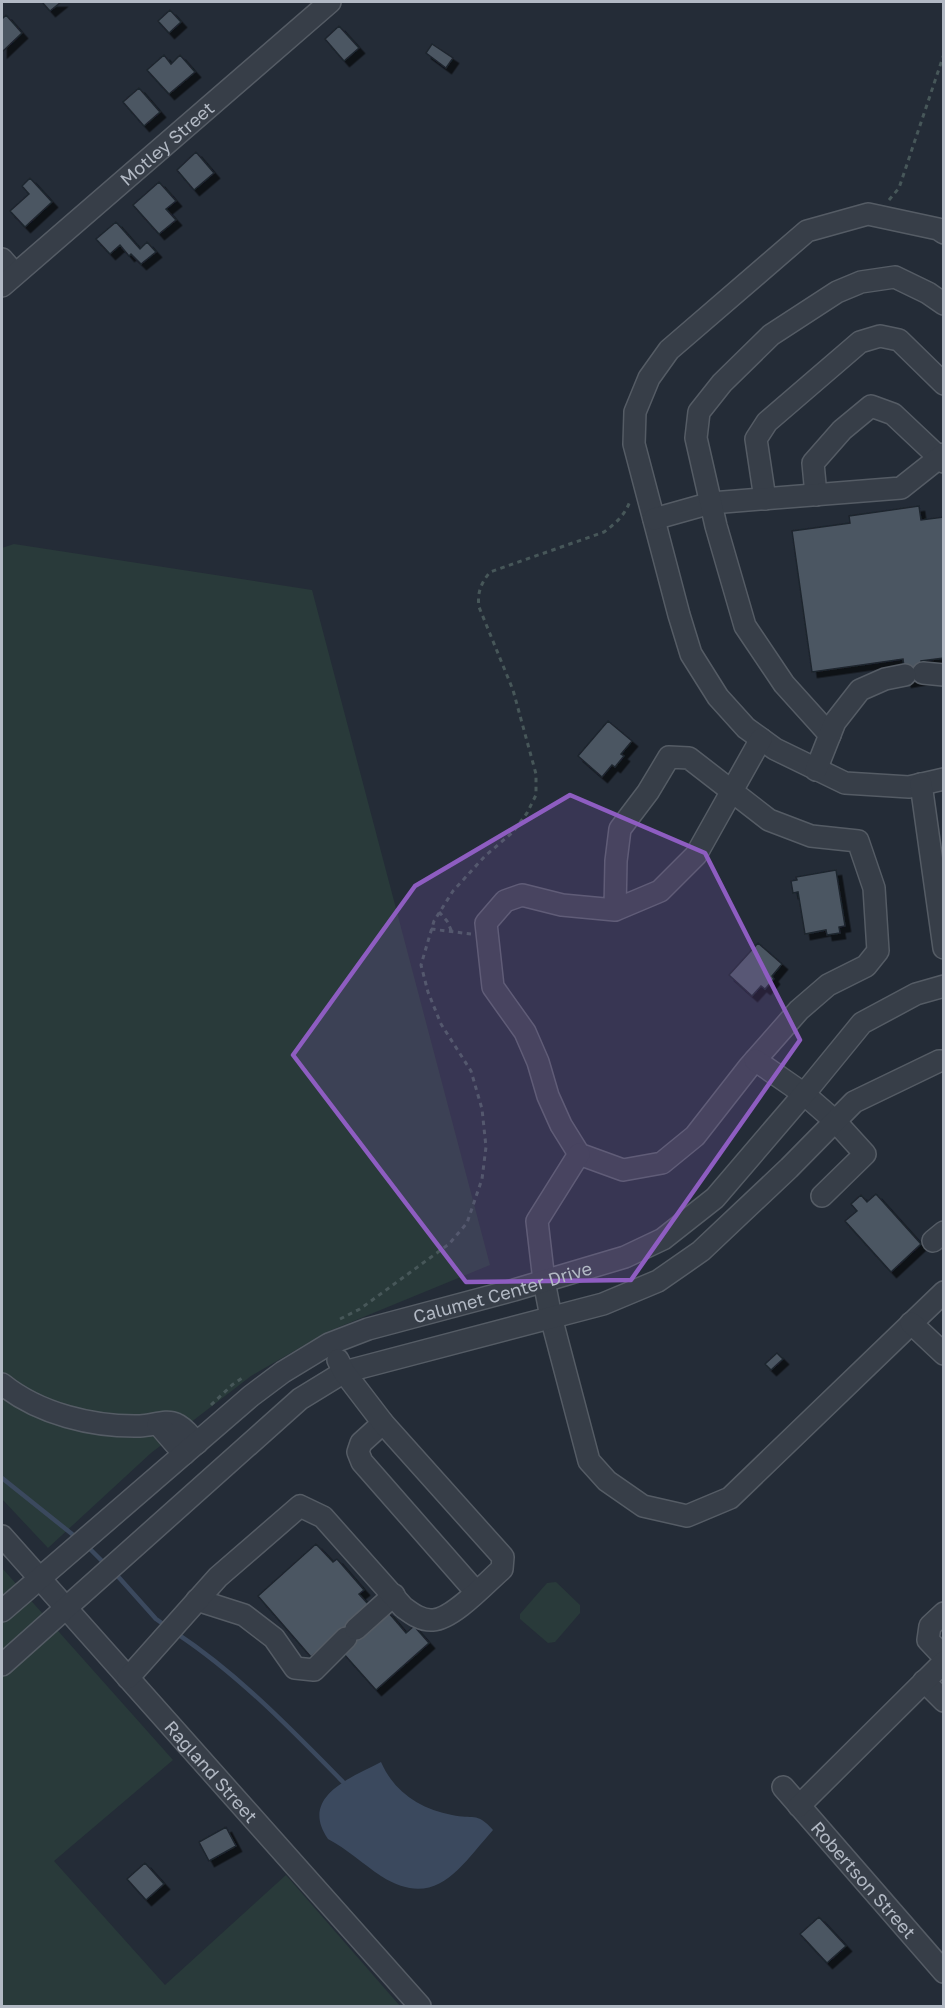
<svg xmlns="http://www.w3.org/2000/svg" width="945" height="2008" font-family="'Golos Text',sans-serif">
<style>
.green{fill:#293a3a}
.water{fill:#3b495e}
.lines{fill:none;stroke-linecap:round;stroke-linejoin:round}
.stream{stroke:#3b495e;stroke-width:4.5}
.building{fill:#4c5662;stroke:#1e252e;stroke-width:1.5;filter:url(#shadow)}
.minor-casing{stroke:#555c65;stroke-width:24}
.path{stroke:#475759;stroke-width:3;stroke-dasharray:4.5 4.5;stroke-linecap:butt}
.minor{stroke:#373e48;stroke-width:21}
.marked{fill:#8e5dc1;fill-opacity:0.2;stroke:#8e5dc1;stroke-width:4.5;stroke-linejoin:round}
.labels{text-anchor:middle;dominant-baseline:central;stroke-width:4.5;stroke-linejoin:round;paint-order:stroke}
.street-label{font-size:18px;fill:#b2b9c4;stroke:#1c232c}
</style>
<defs>
<filter id="shadow"><feDropShadow dx="5.5" dy="5.5" stdDeviation="0" flood-color="#0009"/></filter>
</defs>
<rect width="100%" height="100%" fill="#242c37"/>
<path class="green" d="M14,544l298,46 178,675 -163,67 -76,44 -100,77 -103,95 -46,-49v-951z
M2,1568l171,192 -119,101 111,124 121,-110 114,131h-398z
M556,1582l24,23v8l-25,29 -7,1 -28,-24v-5l27,-31z"/>
<path class="water" d="M381,1762c13,30 39,47 71,53 21,5 24,-4 41,15 -33,37 -57,81 -112,46 -18,-12 -34,-27 -53,-37 -29,-42 22,-61 53,-77z"/>
<g class="lines">
<path class="stream" d="M2,1478l75,60
M86,1545l20,20
M114,1572l42,47 10,7
M176,1633c62,41 115,96 167,149"/>
</g>
<path class="building" d="M42,2h19l-11,9z
M170,10l11,12 -12,11 -11,-12z
M6,15l16,18 -20,19v-33z
M339,26l20,22 -15,13 -19,-22z
M432,44l21,14 -7,10 -20,-15z
M164,55l7,9 9,-9 15,17 -26,22 -22,-24z
M139,88l21,24 -16,14 -21,-24z
M196,152l18,21 -20,17 -17,-20z
M30,178l22,24 -27,25 -15,-16 19,-17 -7,-8z
M159,182l17,19 -10,8 10,11 -17,14 -26,-29z
M116,222l24,27 7,-7 9,10 -15,12 -10,-10 -2,2 -9,-11 -10,9 -14,-15z
M919,506l2,14 23,-3v141l-23,3 2,18 -17,3 -3,-23 -91,13 -20,-141 58,-8 -1,-7z
M608,721l24,20 -11,13 3,2 -9,11 -3,-2 -10,12 -24,-21z
M836,870l9,56 -6,1 1,6 -13,2 -1,-5 -21,4 -7,-42 -5,1 -2,-12 6,-1 -1,-3z
M758,943l24,21 -10,12 2,3 -9,10 -4,-3 -9,10 -23,-21z
M876,1194l45,50 -30,28 -46,-51 12,-10 -6,-7 10,-9 6,7z
M777,1353l6,6 -12,11 -6,-6z
M316,1544l17,18 4,-3 27,31 -5,4 10,11 19,7 18,21 8,-7 15,17 -53,47 -33,-37 -3,-21 -29,25 -53,-61z
M226,1827l10,19 -27,15 -10,-19z
M145,1863l19,21 -18,16 -19,-21z
M819,1917l27,29 -19,17 -27,-29z"/>
<g class="lines">
<g class="minor-casing">
<g id="minor">
<path d="M944,233l-6,-4 -70,-15 -61,17 -138,119 -20,28 -14,34 -1,32 45,171 12,39 27,43 28,31 29,21 70,34 64,4 35,-8"/>
<path d="M2,259l13,15"/>
<path id="s1" d="M2,286l328,-284"/>
<path d="M816,495l-3,-32 29,-33 29,-24 22,8 51,48"/>
<path d="M765,499l-9,-60 11,-17 93,-80 20,-6 19,4 45,44"/>
<path d="M654,519l57,-16 190,-15 43,-34"/>
<path d="M923,673l21,2"/>
<path d="M830,735l-46,-51 -39,-58 -29,-100 -20,-88 3,-26 23,-29 49,-48 66,-43 24,-10 34,-5 33,16 16,11"/>
<path d="M816,770l19,-48 25,-32 25,-11 20,-4"/>
<path d="M921,784l23,164"/>
<path d="M615,910l1,-49 4,-32 28,-37 21,-35 20,1 80,62 42,16 47,5 16,47 4,63 -12,15 -38,19 -29,25 -50,57 -54,69 -33,27 -39,7 -44,-16 -18,-29 -13,-29 -10,-34 -13,-30 -32,-45 -7,-64 19,-22 17,-6 40,10 53,5 45,-19 36,-36 65,-116"/>
<path d="M755,1060l49,34 31,27 30,33 -43,42"/>
<path d="M579,1154l-42,67 7,60 7,36 38,144 18,20 36,25 44,10 43,-18 214,-206"/>
<path d="M933,1241l11,-9"/>
<path d="M911,1323l33,31"/>
<path d="M2,1384c37,30 91,43 138,42 12,0 26,-7 36,-2 8,3 15,13 21,19"/>
<path d="M383,1423l-22,20 -3,9 4,10 114,130"/>
<path d="M158,1424l26,30"/>
<path id="s2" d="M2,1536l418,470"/>
<path d="M197,1600l47,15 30,23 21,30 19,2 32,-32"/>
<path id="s3" d="M2,1611l249,-215 32,-24 46,-28 39,-15 146,-39 111,-33 38,-18 52,-41 89,-104 58,-71 54,-29 28,-8"/>
<path d="M944,1613l-14,13 -2,14 16,17"/>
<path d="M356,1629l38,-34"/>
<path d="M2,1665l298,-266 44,-27 259,-68 55,-23 43,-30 88,-83 65,-66 85,-41h5"/>
<path d="M128,1678l90,-101 82,-71 23,11 80,90c8,6 18,14 30,13 20,-1 53,-37 69,-51l1,-12 -120,-134 -39,-51 -6,-12"/>
<path d="M924,1681l20,20"/>
<path id="s4" d="M783,1787l161,185"/>
<path d="M799,1806l145,-144"/>
</g>
</g>
<path class="path" d="M889,200l10,-12 45,-134
M439,912l8,9 5,11
M431,929l40,5
M340,1319l20,-10 89,-65 18,-21 15,-44 4,-32 -4,-38 -11,-38 -30,-47 -13,-32 -7,-27 13,-44 19,-30 32,-35 28,-24 14,-19 9,-18v-21l-23,-84 -34,-83c-2,-14 2,-24 11,-35l114,-40c12,-9 21,-17 26,-31
M211,1405l21,-20 13,-9"/>
<use href="#minor" class="minor"/>
</g>
<path class="marked" d="M570,795l135,58 95,187 -169,240 -165,2 -173,-227 122,-169z"/>
<g class="labels">
<g class="street-label">
<text stroke="none"><textPath href="#s1" startOffset="218">Motley Street</textPath></text>
<text stroke="none"><textPath href="#s3" startOffset="604">Calumet Center Drive</textPath></text>
<text stroke="none"><textPath href="#s2" startOffset="315">Ragland Street</textPath></text>
<text stroke="none"><textPath href="#s4" startOffset="123">Robertson Street</textPath></text>
</g>
</g>
<rect width="945" height="2008" fill="none" stroke="#b2b9c4" stroke-width="6"/>
</svg>
